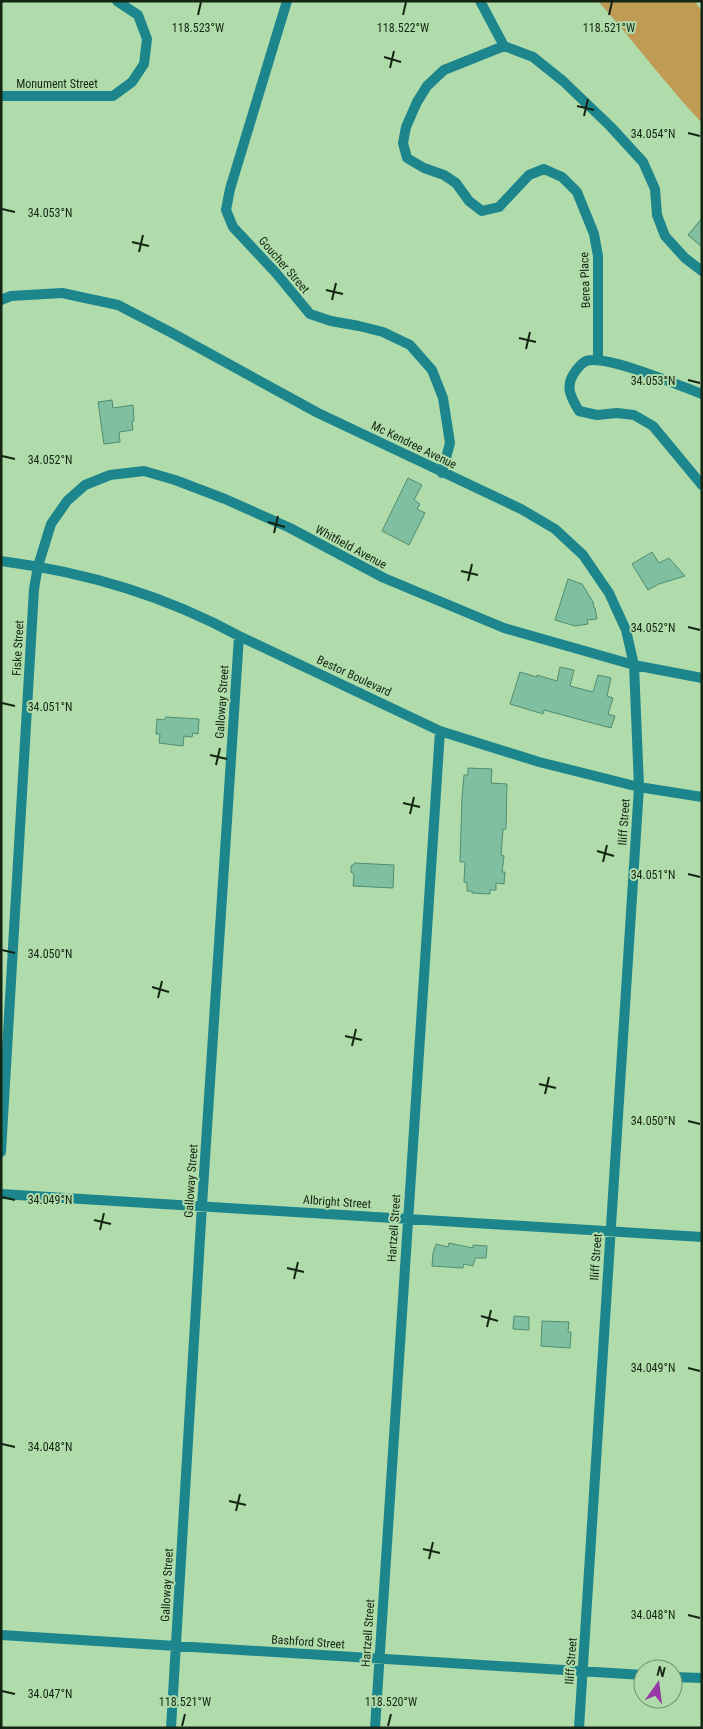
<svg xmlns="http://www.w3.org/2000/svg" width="703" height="1729" font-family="'Roboto Condensed',sans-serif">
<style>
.green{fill:#c09b54}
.building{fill:#80c0a0;stroke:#4f8d70}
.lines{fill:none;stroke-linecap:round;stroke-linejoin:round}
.street{stroke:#1d858c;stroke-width:10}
.ticks{fill:none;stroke:#152513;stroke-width:2}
.labels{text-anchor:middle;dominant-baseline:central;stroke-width:4;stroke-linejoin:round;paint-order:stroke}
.street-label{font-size:12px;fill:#152513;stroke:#b0dcab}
.ticks-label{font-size:12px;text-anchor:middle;fill:#152513;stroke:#b0dcab;stroke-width:4;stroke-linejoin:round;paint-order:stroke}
</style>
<rect width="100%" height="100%" fill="#b0dcab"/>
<path class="green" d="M598,1h97l7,11v111c-37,-39 -68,-82 -104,-122z"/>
<path class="building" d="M702,218v29l-14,-12z
M112,400l1,8 20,-3 1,16h-2l1,9 -14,2 1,10 -16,2 -6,-42z
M408,478l14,7 -8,15 6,4 -3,5 8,4 -16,32 -27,-14z
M652,552l7,11 10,-5 16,18 -26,8 -11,6 -16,-26z
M568,579l14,5 11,18 1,6h1l2,11 -10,1 1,4 -13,2 -20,-6z
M560,667l14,3 -4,16 23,6 5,-17 13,3 -4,18 6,2 -5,16 7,2 -4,12 -67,-18 -1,4 -33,-10 10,-32 17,5v-2l20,6z
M166,717l33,2 -1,15 -5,-1 -1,4 -8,-1 -1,10 -24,-3 1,-9h-4l1,-15 6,1z
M468,768l24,1 -1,14 16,1 -1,45h-3l-2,26 3,1 -2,16h3l-1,12 -8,-1v7h-6v4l-18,-1v-2h-5v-8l-3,-1 1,-20h-5l2,-64 2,-23h4z
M355,863l39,2 -1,23 -40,-2 1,-11 -3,-3v-6z
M449,1243l24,5v-3l14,1 -1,12h-11l-2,8 -9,-2 -1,4 -31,-2 1,-13 3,-9 12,3z
M514,1316l15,1v13l-16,-1z
M542,1321l27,1 -1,10h3l-1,16 -29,-2z"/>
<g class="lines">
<path class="street" d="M287,1l-57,188 -4,21 7,17 43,46 34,41 21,7 28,5 24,6 27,13 22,25 11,28 7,45 -8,30
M480,1l24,45 29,11 30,24 47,45 33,36 12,27 2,26 8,21 20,22 17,13
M504,46l-60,24 -17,16 -10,16 -11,25 -3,16 4,15 17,10 20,7 12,8 13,18 13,10 17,-4 30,-32 15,-6 18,8 15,15 17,42 4,22v104
M1,96h112l19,-14 12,-18 3,-25 -9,-24 -21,-14
M1,300l10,-4 51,-3 56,12 54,28 146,80 203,96 34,20 28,26 26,38 17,37 8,35 5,122 -60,941
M702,394c-22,-8 -96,-40 -116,-33 -6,3 -10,9 -13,14 -8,13 -1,24 6,36l18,4 20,-2 17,2 19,11 49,59
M1,561c84,11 163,34 238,75l201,95 99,31 100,25 63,10
M1,1152l33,-563 4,-23 13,-42 16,-23 18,-16 25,-10 34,-4 31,9 50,19 65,29 94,50 120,50 130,37 68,13
M1,1194l701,43
M1,1635l642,40
M673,1677l29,1
M171,1728l31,-523 37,-569
M375,1728l65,-997"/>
</g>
<path class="ticks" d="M198,15l3,-13M403,15l3,-13M609,15l3,-13M384,57l17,5M390,68l4,-17M577,106l17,4M584,116l4,-17M688,133l12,3M2,209l13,3M132,242l17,4M139,252l4,-17M326,290l17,4M332,300l4,-17M519,338l17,4M526,349l4,-17M688,380l12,3M2,456l13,3M268,522l17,5M274,533l4,-17M461,571l17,4M468,581l4,-17M688,627l12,3M2,703l13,3M210,755l17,4M216,765l4,-17M403,803l17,4M410,814l4,-17M597,851l17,5M603,862l4,-17M688,874l12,3M2,950l13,3M152,987l17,5M158,998l4,-17M345,1036l17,4M352,1046l4,-17M539,1084l17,4M545,1094l4,-17M688,1121l12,3M2,1197l13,3M94,1220l17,4M100,1230l4,-17M287,1268l17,4M294,1279l4,-17M481,1316l17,5M487,1327l4,-17M688,1368l12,3M2,1444l13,3M229,1501l17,4M236,1511l4,-17M423,1549l17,4M429,1559l4,-17M688,1615l12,3M2,1691l13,3M182,1726l3,-12M388,1726l3,-12"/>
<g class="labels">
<g class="street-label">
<text x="57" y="84">Monument Street</text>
<text transform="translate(284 265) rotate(49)">Goucher Street</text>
<text transform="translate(585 280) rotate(-92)">Berea Place</text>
<text transform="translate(414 445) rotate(26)">Mc Kendree Avenue</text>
<text transform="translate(351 547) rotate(28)">Whitfield Avenue</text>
<text transform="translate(18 648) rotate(-87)">Fiske Street</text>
<text transform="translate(354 676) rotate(25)">Bestor Boulevard</text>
<text transform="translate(222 702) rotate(-86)">Galloway Street</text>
<text transform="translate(624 822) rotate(-86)">Iliff Street</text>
<text transform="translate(191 1181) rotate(-86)">Galloway Street</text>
<text transform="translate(337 1202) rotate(4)">Albright Street</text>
<text transform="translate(394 1228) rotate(-86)">Hartzell Street</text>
<text transform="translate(596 1257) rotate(-86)">Iliff Street</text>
<text transform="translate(167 1585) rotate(-87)">Galloway Street</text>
<text transform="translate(368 1633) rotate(-86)">Hartzell Street</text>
<text transform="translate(308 1642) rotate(4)">Bashford Street</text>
<text transform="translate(571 1661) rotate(-86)">Iliff Street</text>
</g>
</g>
<g class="ticks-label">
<text x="403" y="32">118.522°W</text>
<text x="198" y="32">118.523°W</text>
<text x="609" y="32">118.521°W</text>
<text x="653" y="138">34.054°N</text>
<text x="50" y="217">34.053°N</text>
<text x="653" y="385">34.053°N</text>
<text x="50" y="464">34.052°N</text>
<text x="653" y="632">34.052°N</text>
<text x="50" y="711">34.051°N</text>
<text x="653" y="879">34.051°N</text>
<text x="50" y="958">34.050°N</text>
<text x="653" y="1125">34.050°N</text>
<text x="50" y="1204">34.049°N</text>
<text x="653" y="1372">34.049°N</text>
<text x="50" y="1451">34.048°N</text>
<text x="653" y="1619">34.048°N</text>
<text x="50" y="1698">34.047°N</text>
<text x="185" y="1706">118.521°W</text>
<text x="391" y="1706">118.520°W</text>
</g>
<rect width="703" height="1729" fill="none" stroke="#152513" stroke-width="5"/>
<g transform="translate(658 1684) rotate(14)"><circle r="24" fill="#b0dcab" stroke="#72936e"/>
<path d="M0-4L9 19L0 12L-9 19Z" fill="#963aa5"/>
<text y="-8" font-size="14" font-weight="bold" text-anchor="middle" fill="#152513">N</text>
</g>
</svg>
